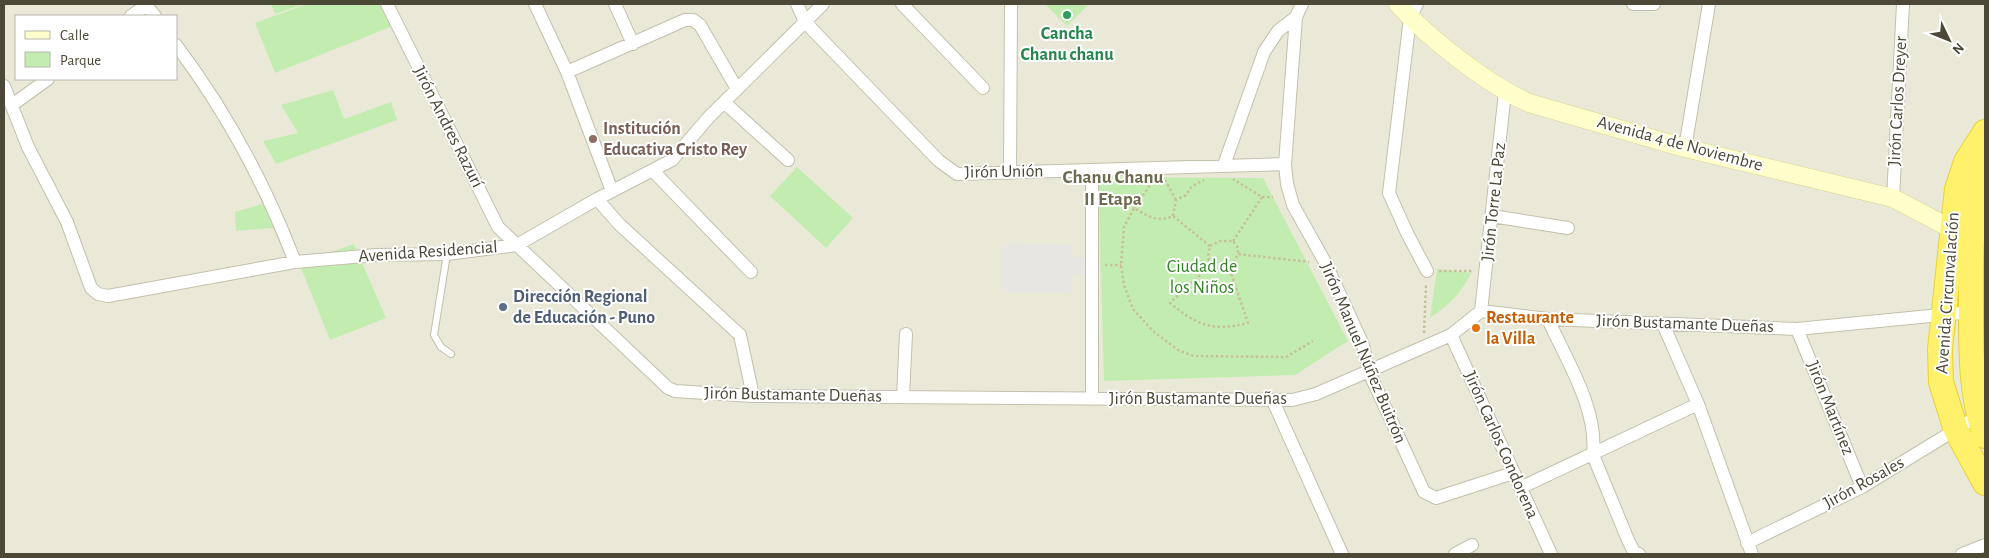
<svg xmlns="http://www.w3.org/2000/svg" width="1989" height="558" font-family="'Alegreya Sans',sans-serif">
<style>
.residential{fill:#eae9d8;fill-rule:evenodd}
.green{fill:#c3edb0}
.parking{fill:#e7e6e2}
.lines{fill:none;stroke-linecap:round;stroke-linejoin:round}
.lane-casing{stroke:#c3c0ab;stroke-width:8}
.street-casing{stroke:#c3c0ab;stroke-width:14}
.secondary-casing{stroke:#d6d494;stroke-width:19}
.highway-casing{stroke:#ead230;stroke-width:26}
.path{stroke:#c6c19b;stroke-width:2.5;stroke-dasharray:2.5 2.5;stroke-linecap:butt}
.lane{stroke:#fff;stroke-width:6}
.street{stroke:#fff;stroke-width:12}
.secondary{stroke:#ffffcb;stroke-width:18}
.highway{stroke:#fff16c;stroke-width:24}
.leisure-dot{fill:#2e9e5b;stroke:#fff;stroke-width:2}
.education-dot{fill:#8d6e63;stroke:#fff;stroke-width:2}
.service-dot{fill:#5c6f8a;stroke:#fff;stroke-width:2}
.food-dot{fill:#e8710a;stroke:#fff;stroke-width:2}
.labels{text-anchor:middle;dominant-baseline:central;stroke-width:4;stroke-linejoin:round;paint-order:stroke}
.leisure-label{font-size:18px;font-weight:bold;fill:#27864d;stroke:#fff}
.street-label{font-size:18px;fill:#4b4837;stroke:#fff}
.education-label{font-size:18px;font-weight:bold;fill:#785e54;stroke:#fff;text-anchor:start}
.park-label{font-size:18px;fill:#318324;stroke:#fff}
.service-label{font-size:18px;font-weight:bold;fill:#4e5e75;stroke:#fff;text-anchor:start}
.food-label{font-size:18px;font-weight:bold;fill:#c56008;stroke:#fff;text-anchor:start}
.neighbourhood-label{font-size:19px;font-weight:bold;fill:#6f694d;stroke:#fff}
</style>
<rect width="100%" height="100%" fill="#f6f5ea"/>
<path class="residential" d="M4,4h1981v550h-1981zM16,16h160v63h-160z"/>
<path class="green" d="M271,4h33l-29,10z
M307,4h75l11,22 -118,47 -20,-50z
M1045,4h44l-22,22z
M333,90l11,29 47,-17 6,18 -121,44 -13,-23 35,-8 -17,-28z
M797,167l56,51 -27,30 -56,-52z
M1098,177l165,1 85,163 -53,34 -191,6z
M273,201l12,26 -49,4 -1,-19z
M354,244l32,74 -56,22 -31,-77z
M1437,269l34,4c-10,21 -22,32 -41,45z"/>
<path class="parking" d="M1002,243l69,2v12h18v18h-18v18h-69z"/>
<g class="lines">
<g class="lane-casing">
<path id="lane" d="M447,254l-13,81 7,12 10,7"/>
</g>
<g class="street-casing">
<path id="street" d="M145,4l10,12
M387,4l111,223 170,161 7,3 78,5 539,4 24,-6 135,-59 30,-24 67,8 249,10 174,-17
M535,4l32,68 45,119
M615,4l18,40
M797,4l8,18 134,139 18,13 328,-10
M902,4l81,84
M1302,4l-6,13 -11,147 2,20 6,21 33,59 37,81 6,27 55,120 12,6 77,-25
M1417,4l-7,14 -21,175 18,40 20,38
M1633,4h21
M131,16l17,-12
M176,45c49,65 90,141 119,217
M567,72l118,-52h8l7,5 37,64
M4,86l24,61 39,75 24,66 7,6 10,2 187,-34 81,-7 71,-1 70,-9 80,-46 75,-39 37,-43 114,-113
M725,103l63,57
M12,105l36,-26
M1685,148l24,-144
M1224,165l40,-113 14,-21 18,-14
M653,171l98,101
M1010,173l1,-169
M1893,198l10,-194
M597,199l22,25 121,111 13,61
M1492,216l76,12
M1481,311l24,-219
M1548,319c18,41 50,89 45,136l35,85 6,12 5,2
M1663,324l35,80 54,150
M1797,329l65,158
M1451,335l100,219
M903,397l3,-63
M1092,399v-229
M1273,401l69,153
M1520,488l178,-84
M1747,543l115,-56 116,-71
M1455,554l17,-9
M1962,554l23,-9"/>
</g>
<g class="secondary-casing">
<path id="secondary" d="M1398,4c31,35 89,80 131,99l156,45 208,50 68,36"/>
</g>
<g class="highway-casing">
<path id="highway" d="M1985,132l-19,30 -9,27 -17,160 1,33 15,48 29,53
M1985,164c-16,54 -14,92 -14,147 0,42 0,85 14,125"/>
</g>
<path class="path" d="M1165,180l11,20
M1262,197h11
M1134,208l19,-27
M1173,216l3,-16 10,-5 6,-9 12,-6
M1233,241l29,-44 -29,-18
M1210,246l-37,-30c-16,7 -25,0 -39,-8l-10,19 -3,38 3,20 9,24 20,22 25,19 16,6 92,1 27,-16
M1105,265h16
M1211,265l-41,38c27,22 42,29 78,20l-18,-53 8,-16 71,8
M1230,270h-9l-10,-5 -3,-8 2,-11 10,-5h13l5,7v6
M1439,271h35
M1424,333l2,-49"/>
<use href="#lane" class="lane"/>
<use href="#street" class="street"/>
<use href="#secondary" class="secondary"/>
<use href="#highway" class="highway"/>
</g>
<circle class="leisure-dot" cx="1067" cy="15" r="5"/>
<circle class="education-dot" cx="593" cy="139" r="5"/>
<circle class="service-dot" cx="503" cy="307" r="5"/>
<circle class="food-dot" cx="1476" cy="328" r="5"/>
<g class="labels">
<g class="leisure-label">
<text x="1067" y="34">Cancha<tspan x="1067" dy="21">Chanu chanu</tspan></text>
</g>
<g class="street-label">
<text transform="translate(1898 101) rotate(-87)">Jirón Carlos Dreyer</text>
<text transform="translate(448 127) rotate(63)">Jirón Andres Razurí</text>
<text transform="translate(1680 144) rotate(15)">Avenida 4 de Noviembre</text>
<text transform="translate(1004 172) rotate(-1)">Jirón Unión</text>
<text transform="translate(1494 202) rotate(-84)">Jirón Torre La Paz</text>
<text transform="translate(428 252) rotate(-4)">Avenida Residencial</text>
<text transform="translate(1948 293) rotate(-86)">Avenida Circunvalación</text>
<text transform="translate(1685 324) rotate(2)">Jirón Bustamante Dueñas</text>
<text transform="translate(1363 353) rotate(67)">Jirón Manuel Núñez Buitrón</text>
<text transform="translate(793 395) rotate(1)">Jirón Bustamante Dueñas</text>
<text x="1198" y="399">Jirón Bustamante Dueñas</text>
<text transform="translate(1830 408) rotate(68)">Jirón Martínez</text>
<text transform="translate(1501 445) rotate(66)">Jirón Carlos Condorena</text>
<text transform="translate(1864 483) rotate(-29)">Jirón Rosales</text>
</g>
<g class="education-label">
<text x="603" y="129">Institución<tspan x="603" dy="21">Educativa Cristo Rey</tspan></text>
</g>
<g class="park-label">
<text x="1202" y="267">Ciudad de<tspan x="1202" dy="21">los Niños</tspan></text>
</g>
<g class="service-label">
<text x="513" y="297">Dirección Regional<tspan x="513" dy="21">de Educación - Puno</tspan></text>
</g>
<g class="food-label">
<text x="1486" y="318">Restaurante<tspan x="1486" dy="21">la Villa</tspan></text>
</g>
<g class="neighbourhood-label">
<text x="1113" y="177">Chanu Chanu<tspan x="1113" dy="22">II Etapa</tspan></text>
</g>
</g>
<rect width="1989" height="558" fill="none" stroke="#4b4837" stroke-width="10"/>
<rect x="15" y="15" width="162" height="65" fill="#ffffff" stroke="#b7b6af"/>
<rect x="25" y="31" width="25" height="8" fill="#ffffcb" stroke="#b7b6af"/>
<text x="60" y="40" font-size="15" fill="#4b4837">Calle</text>
<rect x="25" y="52" width="25" height="15" fill="#c3edb0" stroke="#b7b6af"/>
<text x="60" y="65" font-size="15" fill="#4b4837">Parque</text>
<g transform="translate(1949 40) rotate(133)" stroke="#ffffff" stroke-width="4" paint-order="stroke">
<path d="M0-4L9 19L0 12L-9 19Z" fill="#4b4837"/>
<text y="-8" font-size="14" font-weight="bold" text-anchor="middle" fill="#4b4837">N</text>
</g>
</svg>
